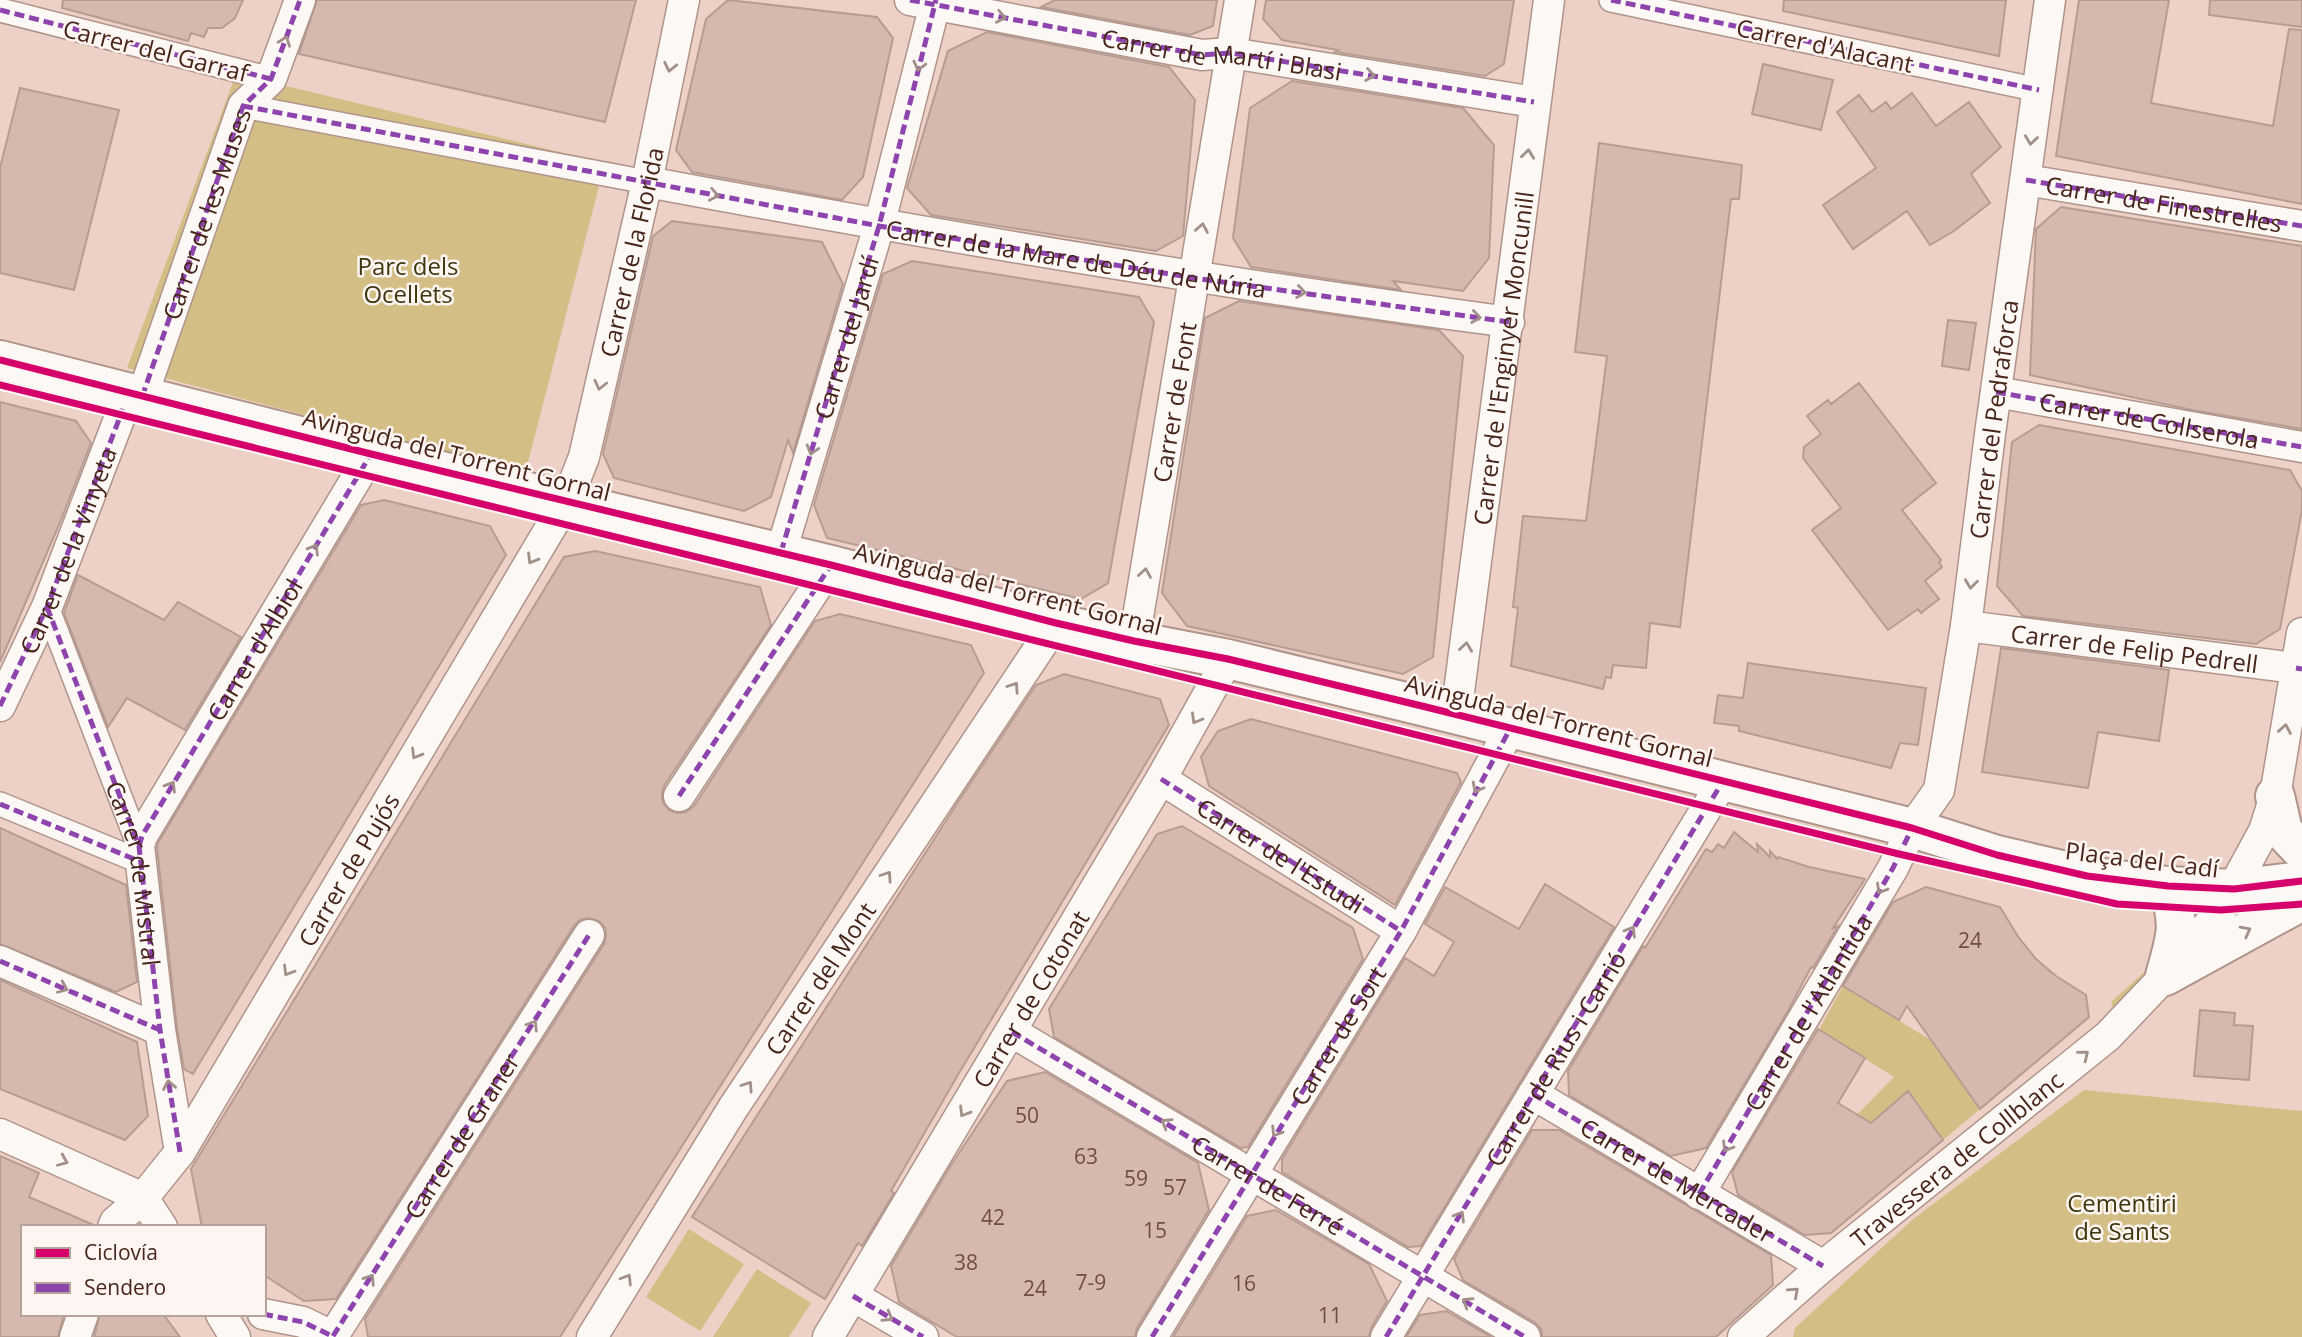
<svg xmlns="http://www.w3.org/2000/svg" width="2302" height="1337" font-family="'Open Sans',sans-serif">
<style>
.green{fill:#d3bf86}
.building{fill:#d5b9af;stroke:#b79c91;stroke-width:2}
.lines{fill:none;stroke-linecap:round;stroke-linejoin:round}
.pedestrian-casing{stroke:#af948a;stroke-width:26}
.minor-casing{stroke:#af948a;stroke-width:33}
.tertiary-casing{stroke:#af948a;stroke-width:42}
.pedestrian{stroke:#fcf8f6;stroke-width:23}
.minor{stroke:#fcf8f6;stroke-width:30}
.tertiary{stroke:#fcf8f6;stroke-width:38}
.quiet{stroke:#8e44ad;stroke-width:5;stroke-dasharray:10 5;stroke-linecap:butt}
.cycleway-casing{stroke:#fef5f2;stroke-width:11}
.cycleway{stroke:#d6006c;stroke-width:7}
.oneway{stroke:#a28f88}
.labels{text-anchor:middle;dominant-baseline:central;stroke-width:5;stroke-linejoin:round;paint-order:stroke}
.number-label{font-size:21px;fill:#6e4e42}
.street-label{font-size:24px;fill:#472619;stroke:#fef5f2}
.park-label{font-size:24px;fill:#3d370d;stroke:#fef5f2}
</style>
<rect width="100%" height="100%" fill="#edd1c6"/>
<path class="green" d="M236,74l369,89 -80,311 -398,-106z
M2165,956l-51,54 -3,-8 40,-36z
M1843,986l86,53 51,70 -37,31 -132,35 28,-42 55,-56 -75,-47z
M2084,1090l218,21v226h-509l2,-9 117,-108z
M689,1229l55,35 -44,67 -54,-34z
M757,1269l54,34 -22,34h-76z"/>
<path class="building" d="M63,0h180l-8,18 -13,10h-14l-4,9 -13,-4 -3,8 -126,-33z
M317,0h319l-31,122 -306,-68z
M728,0l149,17 16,21 -30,139 -21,23 -150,-28 -16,-22 30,-131z
M1055,0h162l-4,26 -23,9 -149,-28z
M1266,0h248l-10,64 -19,12 -150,-24 3,-2 -56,-10 -19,-21z
M1784,0h222l-7,56 -216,-45z
M2079,0h90l-18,103 122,23 16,-97 13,1v174l-246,-48z
M2210,0h92v27l-93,-12z
M987,32l182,35 26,33 -12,136 -27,15 -225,-36 -24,-27 41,-137z
M1763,64l70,16 -12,50 -69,-16z
M1292,81l171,27 31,37 -5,113 -26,33 -70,-10 8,9 -150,-23 -18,-29 17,-130z
M20,88l99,22 -45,180 -74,-17v-105z
M1912,93l24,33 33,-24 32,45 -30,27 19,29 -36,28 -24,14 -23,-34 -54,38 -30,-44 53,-37 -39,-56 22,-17 13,17 14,-10 5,7z
M1599,143l143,22 -3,34h-8l-51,428 -30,-4 -4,45 -33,-3 -2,13 -5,-1 -3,12 -92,-23 7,-58 -5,-1 10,-91 63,5 21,-165 -32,-4z
M2061,207l241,39v183l-110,-19 -162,-35 6,-146z
M672,221l150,21 21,42 -50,169 -5,-13 -17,57 -27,14 -130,-33 -11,-24 50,-218z
M912,261l227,36 15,25 -46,261 -27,16 -254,-61 -13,-33 69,-231z
M1239,301l200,29 24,26 -30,301 -30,17 -216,-48 -25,-33 43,-275z
M1948,320l28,3 -7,47 -27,-4z
M1859,383l77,100 -34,27 39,50 -2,2 3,5 -17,14 14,18 -18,14 -3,-4 -30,21 -76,-100 29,-22 -38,-50 1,-11 17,-13 -14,-18 21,-16 3,4z
M0,402l76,19 15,22 -30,77 -61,142z
M2039,425l251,45 12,21v19l-22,119 -24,15 -233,-28 -26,-30 15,-144z
M384,500l106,26 16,29 -313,519 -9,-5 -7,-41 -20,-180 1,-5 203,-338z
M595,551l165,36 11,38 -107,161 -2,8 1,9 6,7 8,3 9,-1 8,-6 121,-185 25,-7 131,31 13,28 -424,664h-192l-3,-18 239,-375 2,-9 -1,-7 -6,-7 -10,-3 -9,2 -6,6 -238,373 -32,2 -40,-26v-48h-62l-11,-58 373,-612z
M78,575l86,45 14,-18 63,35 -56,93 -58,-32 -19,29 -44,-114z
M2001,648l168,22 -10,71 -61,-9 -10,56 -106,-16z
M1748,663l178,25 -8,57 -18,-2 -9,25 -152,-37v-5l-25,-3 4,-28 25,3z
M1064,674l96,25 9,26 -210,348 -68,118 3,2 -32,53 -4,-3 -33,56 -133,-82 266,-415 78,-117z
M1251,719l206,54 4,9 -66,123 -186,-119 -8,-29 17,-26z
M1182,826l171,102 10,31 -115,188 -7,1 -187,-111 -5,-28 108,-175z
M0,828l126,57 11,97 -21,10 -116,-48z
M1734,832l24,20 -1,-8 13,13v-6l7,8 1,-2 31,10 56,12 -32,49 5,-2 -25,42 -2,-1 -23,44 -82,137 -35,8 -102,-61 -1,-24 75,-125 2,2 61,-99 6,3 6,-8 6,4z
M1545,884l69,43 -193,319 -13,1 -126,-75v-13l123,-201 29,18 20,-34 -29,-18 20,-37 74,42z
M1926,887l74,20 19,31 17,21 20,17 30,19 3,22 -109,92 -73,-103 -8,14 -56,-34 50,-84z
M0,980l137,62 11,74 -23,24 -125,-51z
M2200,1010l35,3 -1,12 19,1 -4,54 -55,-4z
M1818,1029l47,29 -27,45 33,20 37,-32 35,49 -112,93 -26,2 -67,-40 -6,-23z
M1045,1072l153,91 11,47 -72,118 -2,9h-178l-58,-35 -8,-36 60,-101 56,-84z
M1532,1130h27l212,125 2,30 -57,52h-174l-1,-8 -7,-7 -71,-42 -9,-21z
M0,1156l39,17 -10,24 67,29 -73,1v87h41l-6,23h-58z
M1276,1210l93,54 18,37 -16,27 -2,9h-196l74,-121z
M1447,1311l1,1 43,25h-85l14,-22z
M100,1314h63l17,23h-86z"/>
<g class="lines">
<g class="pedestrian-casing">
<path id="pedestrian" d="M1611,0l428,90
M0,10l271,69
M243,106l404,76
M47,607l92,239
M0,804l139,57"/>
</g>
<g class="minor-casing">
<g id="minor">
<path d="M910,0l292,55 29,-2 303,49"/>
<path id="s1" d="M2026,180l276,46"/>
<path d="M647,182c286,53 573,102 862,140"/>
<path id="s2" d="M1996,392l306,55"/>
<path d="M142,397l101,-291 28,-27 29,-79"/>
<path d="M781,552l98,-326 57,-226"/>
<path id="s3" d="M1966,626l336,43"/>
<path id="s4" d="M1134,641l106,-641"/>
<path id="s5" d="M0,706l47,-99 82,-214"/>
<path id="s6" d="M1456,715l93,-715"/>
<path id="s7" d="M1161,779l240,152"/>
<path d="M679,796l152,-231"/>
<path d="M0,961l160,69"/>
<path d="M1012,1032l513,305"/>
<path id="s8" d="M1533,1094l290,172"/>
<path d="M0,1134l143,64"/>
<path d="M180,1152l-20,-122 -21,-184 3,-10 229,-382"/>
<path id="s9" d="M1699,1194l194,-326 19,-40 27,-38 27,-164 24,-192 60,-434"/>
<path d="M143,1198l19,29"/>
<path id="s10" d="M113,1227l2,-5 28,-24 37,-46 387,-652 17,-43 63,-275 37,-182"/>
<path d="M853,1296l70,41"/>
<path d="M221,1314l14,23"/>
<path d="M263,1314l40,8 31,15"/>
<path d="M333,1336l256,-401"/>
<path d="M75,1337l8,-23"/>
<path id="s11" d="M592,1337l141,-229 323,-485"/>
<path id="s12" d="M828,1337l333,-558 67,-120"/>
<path d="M1152,1337l249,-406 109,-202"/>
<path d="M1386,1337l337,-556"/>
<path id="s13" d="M1743,1337l80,-71 285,-230 57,-60 56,-66 43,-79 11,-35 27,-163"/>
</g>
</g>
<g class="tertiary-casing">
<path id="tertiary" d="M0,360l371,94 460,111 225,58 78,18 94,18 198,48 486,121 85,27 90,21 81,10 66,3 68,-8
M2275,796l8,35 19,20
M2165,976l137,-75
M2165,976c11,-40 16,-49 3,-90"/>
</g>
<use href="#pedestrian" class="pedestrian"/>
<use href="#minor" class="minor"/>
<use href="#tertiary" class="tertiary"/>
<g class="quiet">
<path id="s14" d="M910,0l292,55 29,-2 303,49"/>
<path d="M1611,0l428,90"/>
<path d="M0,10l271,69"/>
<path id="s15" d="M243,106l636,120 315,52 315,44"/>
<path d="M2026,180l276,46"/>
<path d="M1996,392l306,55"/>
<path id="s16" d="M142,397l101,-291 28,-27 29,-79"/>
<path id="s17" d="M781,552l98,-326 57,-226"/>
<path id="s18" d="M47,607l92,239 21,184 20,122"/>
<path d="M2296,668l6,1"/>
<path d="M0,706l47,-99 76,-198"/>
<path d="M1161,779l240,152"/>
<path d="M679,796l152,-231"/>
<path d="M0,804l139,57"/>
<path id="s19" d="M139,846l3,-10 229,-382"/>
<path d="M0,961l160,69"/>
<path id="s20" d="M1012,1032l513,305"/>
<path d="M1533,1094l290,172"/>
<path d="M1699,1194l194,-326 19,-40"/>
<path d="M853,1296l70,41"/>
<path d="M263,1314l40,8 31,15"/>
<path id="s21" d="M333,1336l256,-401"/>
<path id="s22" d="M1152,1337l249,-406 109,-202"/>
<path id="s23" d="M1386,1337l337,-556"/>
</g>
<g class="cycleway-casing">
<path id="cycleway" d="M0,360l371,94 460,111 225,58 78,18 94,18 198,48 486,121 85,27 90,21 81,10 66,3 68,-8
M0,385l1899,469 218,50 104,6 81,-6"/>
</g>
<use href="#cycleway" class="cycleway"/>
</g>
<defs><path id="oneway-chevron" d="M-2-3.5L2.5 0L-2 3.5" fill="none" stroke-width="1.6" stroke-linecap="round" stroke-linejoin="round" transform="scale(1.75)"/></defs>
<g class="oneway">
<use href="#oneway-chevron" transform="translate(1001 17) rotate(11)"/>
<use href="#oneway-chevron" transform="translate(285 41) rotate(-70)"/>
<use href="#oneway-chevron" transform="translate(919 66) rotate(104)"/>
<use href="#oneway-chevron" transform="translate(670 67) rotate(102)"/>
<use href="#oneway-chevron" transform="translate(1370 75) rotate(9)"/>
<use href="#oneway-chevron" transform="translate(2031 140) rotate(98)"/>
<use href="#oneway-chevron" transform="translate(1528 154) rotate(-83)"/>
<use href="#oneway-chevron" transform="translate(714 195) rotate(11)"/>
<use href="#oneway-chevron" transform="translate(1202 228) rotate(-80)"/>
<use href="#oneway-chevron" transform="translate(1301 292) rotate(8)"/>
<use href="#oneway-chevron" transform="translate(1476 317) rotate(8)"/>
<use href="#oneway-chevron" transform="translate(600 385) rotate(103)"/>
<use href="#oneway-chevron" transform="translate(812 450) rotate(107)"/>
<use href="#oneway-chevron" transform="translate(314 549) rotate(-59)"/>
<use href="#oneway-chevron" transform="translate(532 559) rotate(121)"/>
<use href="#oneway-chevron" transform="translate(1145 573) rotate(-81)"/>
<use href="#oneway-chevron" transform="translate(1971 584) rotate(97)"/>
<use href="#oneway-chevron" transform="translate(1466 647) rotate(-82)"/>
<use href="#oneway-chevron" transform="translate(1014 687) rotate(-56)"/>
<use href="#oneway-chevron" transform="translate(1196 719) rotate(120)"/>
<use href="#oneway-chevron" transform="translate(2285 729) rotate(-80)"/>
<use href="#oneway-chevron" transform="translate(416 754) rotate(121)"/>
<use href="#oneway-chevron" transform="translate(171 786) rotate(-59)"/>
<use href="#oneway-chevron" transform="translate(1477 788) rotate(118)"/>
<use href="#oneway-chevron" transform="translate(887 876) rotate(-56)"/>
<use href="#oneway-chevron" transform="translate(1881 889) rotate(121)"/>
<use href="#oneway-chevron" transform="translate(1631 931) rotate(-59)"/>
<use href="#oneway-chevron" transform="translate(2246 931) rotate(-28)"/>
<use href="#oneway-chevron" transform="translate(288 971) rotate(121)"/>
<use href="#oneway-chevron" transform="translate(63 988) rotate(23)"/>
<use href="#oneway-chevron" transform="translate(533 1025) rotate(-58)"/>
<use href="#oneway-chevron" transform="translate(2084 1055) rotate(-39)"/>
<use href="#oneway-chevron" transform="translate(169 1085) rotate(-100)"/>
<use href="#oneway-chevron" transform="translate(748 1086) rotate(-56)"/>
<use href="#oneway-chevron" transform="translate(964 1112) rotate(121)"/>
<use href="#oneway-chevron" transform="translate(1166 1123) rotate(-149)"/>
<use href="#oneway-chevron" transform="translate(1276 1132) rotate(122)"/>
<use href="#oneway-chevron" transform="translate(1727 1147) rotate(121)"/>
<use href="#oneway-chevron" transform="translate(63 1161) rotate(23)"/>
<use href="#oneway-chevron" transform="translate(1460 1216) rotate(-59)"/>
<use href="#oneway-chevron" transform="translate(370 1279) rotate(-57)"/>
<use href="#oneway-chevron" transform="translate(627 1279) rotate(-58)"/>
<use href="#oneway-chevron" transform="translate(1794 1292) rotate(-42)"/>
<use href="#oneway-chevron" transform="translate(1467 1302) rotate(-149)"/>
<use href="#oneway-chevron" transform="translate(888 1317) rotate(31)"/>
</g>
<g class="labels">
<g class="number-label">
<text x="1970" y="940">24</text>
<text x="1027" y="1115">50</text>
<text x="1086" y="1156">63</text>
<text x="1136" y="1178">59</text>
<text x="1175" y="1187">57</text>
<text x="993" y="1217">42</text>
<text x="1155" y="1230">15</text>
<text x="966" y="1262">38</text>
<text x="1091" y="1282">7-9</text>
<text x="1244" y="1283">16</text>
<text x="1035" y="1288">24</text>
<text x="1330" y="1315">11</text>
</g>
<g class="street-label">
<text transform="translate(1825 45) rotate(12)">Carrer d'Alacant</text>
<text transform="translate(156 50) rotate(14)">Carrer del Garraf</text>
<text stroke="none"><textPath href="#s14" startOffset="317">Carrer de Martí i Blasi</textPath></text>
<text stroke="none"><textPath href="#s1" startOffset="140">Carrer de Finestrelles</textPath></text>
<text stroke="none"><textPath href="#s16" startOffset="194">Carrer de les Muses</textPath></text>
<text stroke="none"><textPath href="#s10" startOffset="1116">Carrer de la Florida</textPath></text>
<text stroke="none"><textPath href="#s15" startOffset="847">Carrer de la Mare de Déu de Núria</textPath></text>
<text stroke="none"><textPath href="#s17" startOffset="224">Carrer del Jardí</textPath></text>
<text stroke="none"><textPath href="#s6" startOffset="360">Carrer de l'Enginyer Moncunill</textPath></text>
<text stroke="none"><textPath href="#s4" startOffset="242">Carrer de Font</textPath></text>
<text stroke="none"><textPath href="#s9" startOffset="845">Carrer del Pedraforca</textPath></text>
<text stroke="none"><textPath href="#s2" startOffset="156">Carrer de Collserola</textPath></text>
<text transform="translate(457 454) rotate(14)">Avinguda del Torrent Gornal</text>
<text stroke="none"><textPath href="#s5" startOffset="170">Carrer de la Vinyeta</textPath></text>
<text transform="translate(1008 588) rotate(14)">Avinguda del Torrent Gornal</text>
<text stroke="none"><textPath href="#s3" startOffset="170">Carrer de Felip Pedrell</textPath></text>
<text stroke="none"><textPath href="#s19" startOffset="228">Carrer d'Albiol</textPath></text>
<text transform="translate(1559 720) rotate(14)">Avinguda del Torrent Gornal</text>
<text stroke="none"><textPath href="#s7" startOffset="142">Carrer de l'Estudi</textPath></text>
<text transform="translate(2142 859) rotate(7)">Plaça del Cadí</text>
<text stroke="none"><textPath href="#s10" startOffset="430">Carrer de Pujós</textPath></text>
<text stroke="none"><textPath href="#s18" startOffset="282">Carrer de Mistral</textPath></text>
<text stroke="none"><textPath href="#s11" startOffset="425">Carrer del Mont</textPath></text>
<text stroke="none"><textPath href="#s12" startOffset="394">Carrer de Cotonat</textPath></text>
<text stroke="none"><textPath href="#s9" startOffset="212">Carrer de l'Atlàntida</textPath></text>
<text stroke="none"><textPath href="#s22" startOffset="354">Carrer de Sort</textPath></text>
<text stroke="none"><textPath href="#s23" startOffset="326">Carrer de Rius i Carrió</textPath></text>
<text stroke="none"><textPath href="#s21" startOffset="238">Carrer de Graner</textPath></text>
<text stroke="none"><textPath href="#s13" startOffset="278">Travessera de Collblanc</textPath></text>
<text stroke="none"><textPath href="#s8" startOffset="168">Carrer de Mercader</textPath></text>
<text stroke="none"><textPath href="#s20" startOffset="298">Carrer de Ferré</textPath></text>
</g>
<g class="park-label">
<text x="408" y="265">Parc dels<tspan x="408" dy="28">Ocellets</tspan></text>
<text x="2122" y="1202">Cementiri<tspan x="2122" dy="28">de Sants</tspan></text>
</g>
</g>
<rect x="21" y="1225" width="245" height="91" fill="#fef5f2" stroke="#b5a29b" stroke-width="2"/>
<rect x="35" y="1248" width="35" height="10" fill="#d6006c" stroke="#b5a29b" stroke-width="2"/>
<text x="84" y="1260" font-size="21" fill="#472619">Ciclovía</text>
<rect x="35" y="1283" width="35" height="10" fill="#8e44ad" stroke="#b5a29b" stroke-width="2"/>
<text x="84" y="1295" font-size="21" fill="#472619">Sendero</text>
</svg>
